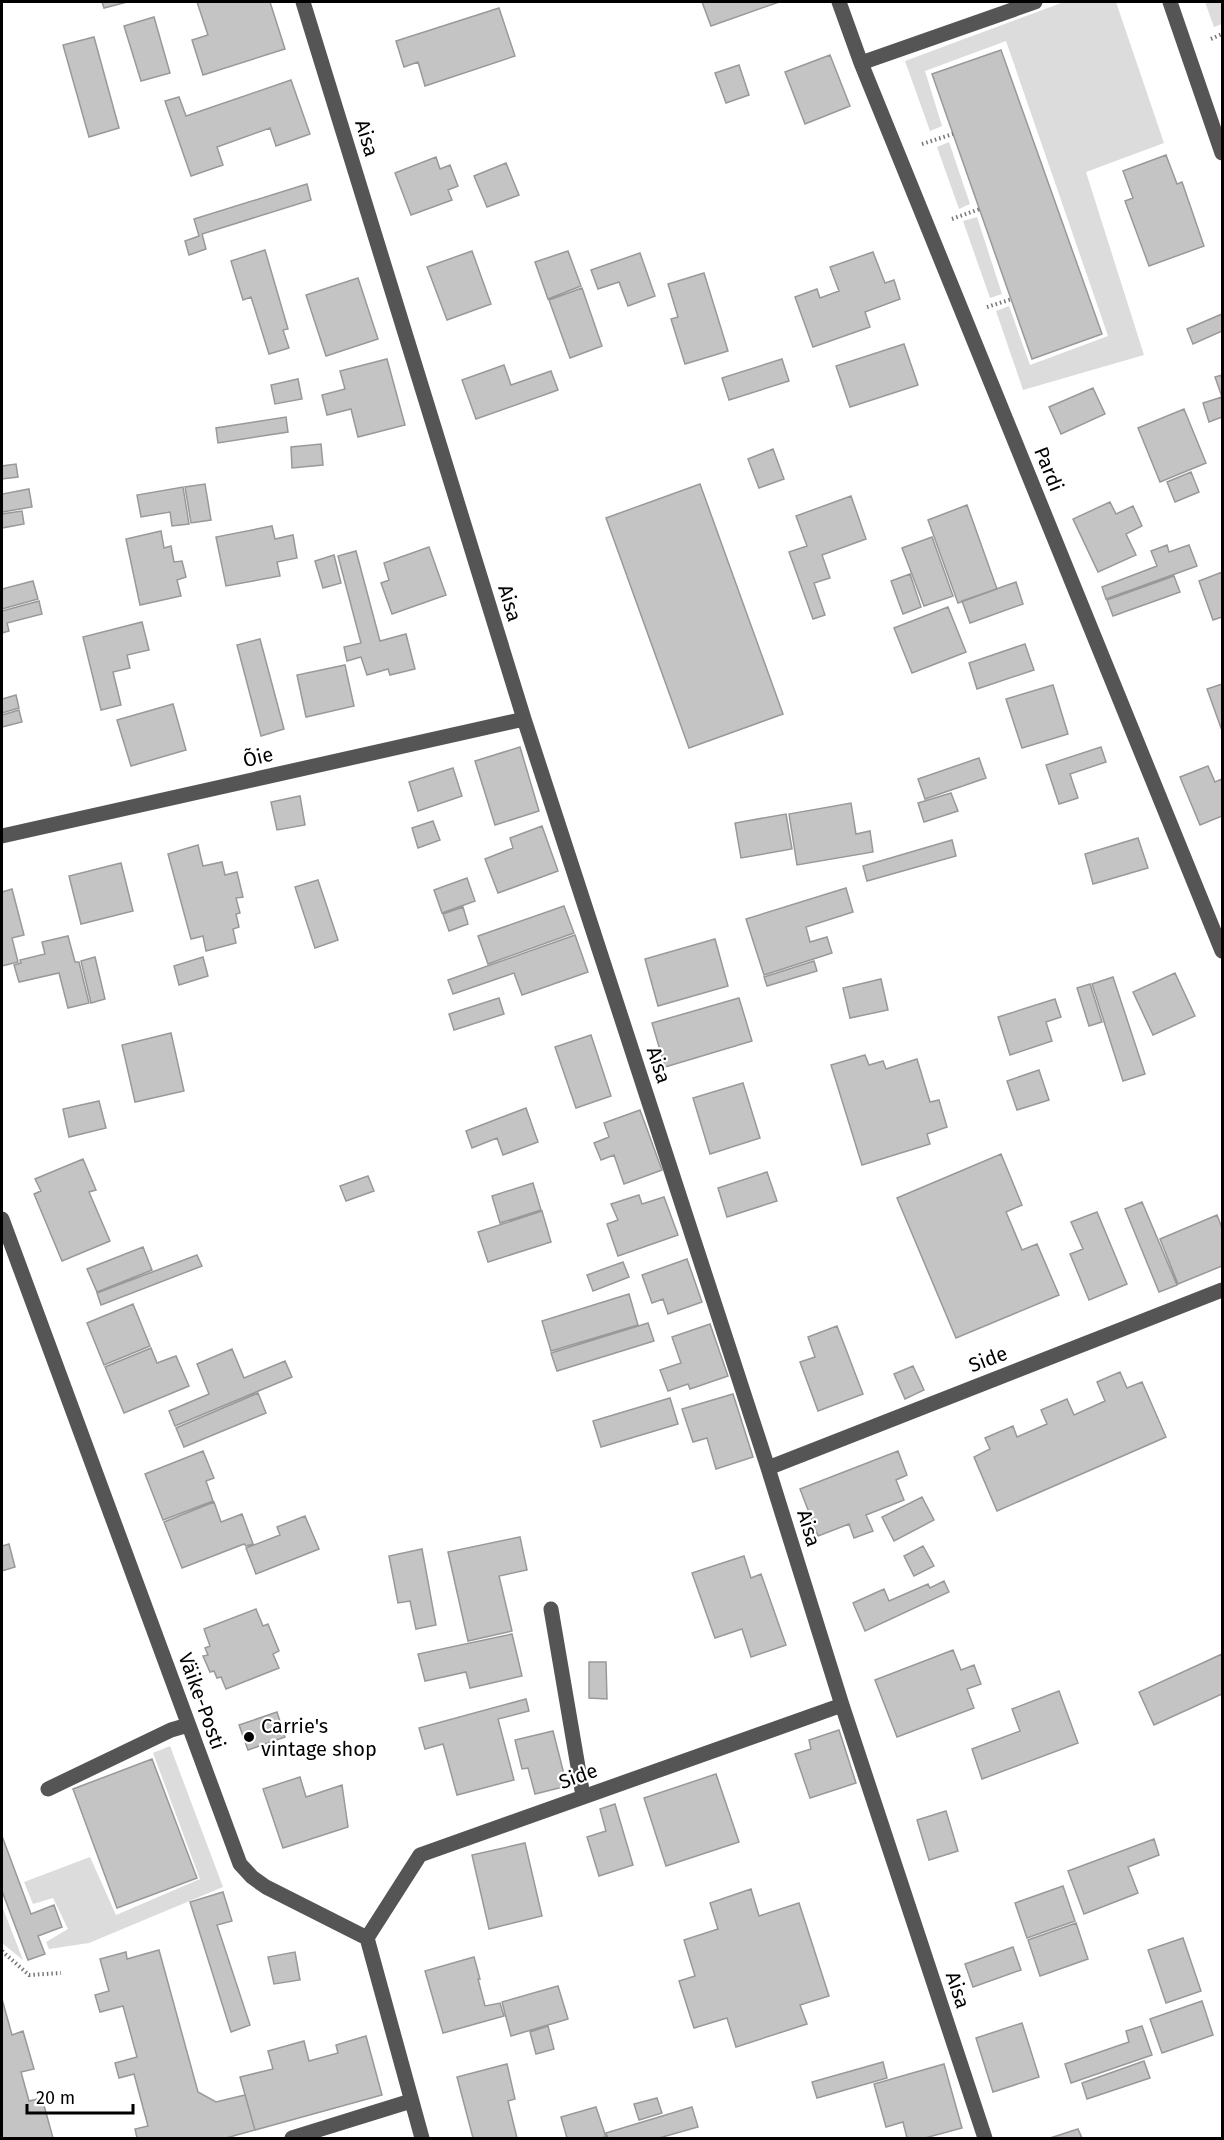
<svg xmlns="http://www.w3.org/2000/svg" width="1224" height="2140" font-family="'Fira Sans',sans-serif">
<style>
.green{fill:#dcdcdc}
.building{fill:#c4c4c4;stroke:#999;stroke-width:1.5}
.lines{fill:none;stroke-linecap:round;stroke-linejoin:round}
.path{stroke:#777;stroke-width:4;stroke-dasharray:1.5 3;stroke-linecap:butt}
.minor{stroke:#555;stroke-width:15}
.poi-dot{fill:#000;stroke:#fff;stroke-width:2}
.labels{text-anchor:middle;dominant-baseline:central;stroke-width:4.5;stroke-linejoin:round;paint-order:stroke}
.street-label{font-size:20px;fill:#000;stroke:#fff}
.poi-label{font-size:20px;fill:#000;stroke:#fff;text-anchor:start}
</style>
<rect width="100%" height="100%" fill="#fff"/>
<path class="green" d="M1064,2h52l48,141 -78,29 58,183 -121,35 -27,-79 13,-5 21,59 78,-29 -102,-295 -81,30 17,55 -12,5 -25,-70z
M1205,2h17v22l-8,3z
M949,142l21,62 -11,5 -22,-62z
M977,217l25,77 -12,4 -27,-77z
M170,1746l53,141 -134,56 -40,6 -3,-7 22,-13 -15,-31 -20,6 -9,-22 66,-25 26,58 84,-36 -47,-126z
M2,1906l21,54 -21,-17z"/>
<path class="building" d="M102,2h25l-23,6z
M197,2h73l15,47 -82,26 -11,-35 16,-5z
M702,2h77l-68,24z
M499,8l16,48 -90,30 -7,-24 -14,5 -8,-26z
M154,17l16,56 -29,8 -17,-55z
M94,37l25,91 -30,9 -26,-92z
M1001,50l101,284 -70,25 -100,-285z
M830,55l20,51 -45,18 -20,-52z
M739,65l10,30 -23,8 -11,-30z
M291,80l19,54 -34,12 -6,-18 -53,19 6,18 -32,11 -26,-75 14,-4 7,19z
M1166,155l11,29 5,-2 22,64 -55,20 -24,-65 8,-3 -10,-27z
M436,157l4,12 10,-4 8,21 -10,4 4,10 -41,15 -16,-42z
M506,163l13,32 -32,12 -13,-31z
M307,184l4,16 -109,34 4,15 -17,6 -4,-14 14,-5 -5,-17z
M265,250l23,79 -5,1 6,18 -20,6 -18,-57 -8,3 -12,-39z
M472,251l19,53 -44,16 -20,-53z
M568,251l13,35 -33,13 -13,-37z
M873,252l12,31 9,-3 6,19 -35,13 5,15 -57,20 -18,-50 22,-8 3,9 19,-7 -9,-24z
M640,253l15,43 -27,10 -9,-24 -21,7 -7,-19z
M704,273l24,78 -43,13 -14,-45 7,-2 -10,-33z
M358,278l20,61 -52,17 -20,-61z
M582,288l20,58 -32,12 -21,-58z
M1222,314v17l-29,13 -6,-15z
M904,344l14,41 -68,22 -14,-41z
M387,359l18,66 -47,12 -7,-28 -24,6 -5,-20 23,-6 -5,-18z
M782,359l7,22 -60,19 -7,-22z
M504,365l7,20 40,-14 7,19 -82,29 -14,-39z
M1222,375v42l-13,5 -6,-19 19,-6 -7,-20z
M298,379l4,20 -27,5 -4,-19z
M1093,388l12,26 -44,20 -12,-27z
M1184,409l22,54 -46,19 -22,-54z
M286,417l2,15 -70,11 -2,-15z
M321,444l2,21 -31,3 -1,-21z
M773,449l11,30 -25,9 -11,-29z
M16,464l2,13 -16,2v-13z
M1191,472l8,20 -24,10 -8,-20z
M205,484l6,36 -20,3 -6,-36z
M700,484l83,230 -94,34 -83,-230z
M183,487l6,37 -17,2 -2,-14 -29,5 -4,-22z
M29,489l3,18 -30,5v-18z
M851,496l15,43 -44,16 8,23 -16,5 11,32 -12,4 -24,-67 18,-6 -11,-30z
M1110,502l6,12 17,-8 9,20 -16,8 10,21 -38,17 -25,-53z
M967,505l30,84 -39,14 -30,-83z
M22,511l2,13 -22,4v-14z
M272,526l3,13 18,-4 4,23 -20,4 3,14 -54,10 -10,-49z
M161,531l3,17 7,-2 3,16 8,-1 4,16 -9,3 4,16 -41,9 -14,-66z
M932,537l21,59 -29,10 -22,-58z
M1167,545l2,7 20,-7 8,21 -91,33 -4,-12 55,-21 -6,-15z
M429,547l17,48 -54,19 -11,-31 8,-3 -5,-17z
M356,551l24,90 26,-7 9,35 -25,6 -2,-6 -21,6 -6,-18 -14,4 -3,-14 17,-4 -23,-87z
M334,555l7,28 -18,5 -8,-27z
M1222,572v45l-9,3 -14,-39z
M910,574l11,33 -18,7 -12,-33z
M1174,576l6,16 -67,24 -6,-16z
M33,581l5,18 -36,10v-20z
M1016,582l7,22 -53,19 -8,-22z
M39,601l3,13 -35,9 2,8 -7,2v-22z
M948,607l18,45 -54,21 -18,-45z
M142,622l7,28 -22,5 3,13 -17,4 8,33 -20,5 -18,-73z
M260,639l24,90 -23,7 -24,-91z
M1025,644l9,26 -57,19 -8,-26z
M345,665l9,41 -48,11 -9,-42z
M1222,684v43l-1,1 -14,-39z
M1053,685l15,49 -46,14 -16,-49z
M16,695l3,13 -17,5v-14z
M173,704l13,46 -55,16 -14,-46z
M19,710l3,12 -20,5v-12z
M520,747l19,64 -44,14 -20,-64z
M1101,747l5,15 -36,12 8,24 -19,6 -13,-39z
M979,758l7,20 -61,21 -7,-20z
M1208,766l7,16 7,-3v37l-22,9 -20,-48z
M453,768l9,28 -44,15 -9,-29z
M951,793l7,18 -34,11 -6,-19z
M300,796l5,29 -28,5 -6,-28z
M851,803l5,31 14,-3 3,21 -76,13 -8,-51z
M786,814l6,35 -51,9 -6,-35z
M433,821l7,19 -22,8 -6,-20z
M542,826l16,45 -60,22 -13,-34 28,-11 -3,-10z
M1138,838l10,30 -55,16 -8,-30z
M952,840l4,16 -89,25 -4,-15z
M198,845l5,21 19,-4 3,13 12,-3 6,25 -7,1 4,15 -4,1 3,13 -6,2 3,14 -30,8 -3,-15 -12,3 -23,-85z
M121,863l12,48 -52,13 -12,-48z
M467,878l8,23 -33,12 -8,-23z
M318,880l20,60 -23,8 -20,-61z
M846,888l7,24 -47,15 4,15 17,-5 5,16 -68,22 -18,-56z
M12,889l12,46 -12,3 6,24 -16,4v-74z
M564,906l10,27 -86,31 -10,-28z
M463,907l5,17 -19,7 -6,-17z
M575,935l13,37 -66,23 -8,-22 -61,21 -5,-14z
M68,936l7,26h4l10,41 -21,5 -9,-35 -40,9 -5,-17 7,-2 -1,-3 25,-6 -3,-12z
M715,939l13,47 -70,20 -13,-47z
M95,957l10,42 -14,4 -10,-42z
M203,957l5,19 -29,9 -5,-19z
M814,961l3,10 -50,15 -3,-9z
M1175,973l20,43 -42,19 -20,-43z
M1113,977l32,97 -22,7 -31,-97z
M881,979l7,31 -38,8 -7,-30z
M1090,984l12,38 -13,4 -12,-38z
M499,998l5,16 -50,16 -5,-16z
M739,998l13,43 -87,26 -13,-44z
M1055,999l6,18 -15,5 6,19 -42,14 -12,-38z
M171,1033l13,58 -49,11 -13,-57z
M591,1035l20,61 -35,12 -21,-61z
M865,1055l4,10 14,-4 3,8 31,-10 13,43 9,-2 8,27 -20,7 3,10 -68,21 -31,-100z
M1039,1070l10,30 -32,10 -10,-29z
M743,1083l17,55 -50,16 -17,-56z
M99,1101l7,27 -37,9 -6,-28z
M526,1108l12,34 -35,13 -6,-17 -25,10 -6,-17z
M640,1110l22,60 -38,14 -10,-29 -13,5 -7,-17 15,-6 -5,-14z
M1001,1154l21,51 -16,7 16,38 15,-6 22,51 -103,43 -59,-140z
M83,1159l13,31 -7,2 21,49 -48,20 -28,-67 7,-3 -6,-12z
M767,1172l10,29 -50,16 -9,-29z
M368,1176l6,15 -28,10 -6,-15z
M533,1183l8,27 -41,13 -8,-27z
M639,1195l3,9 22,-7 14,38 -60,21 -11,-32 11,-4 -7,-16z
M1142,1202l35,83 -18,7 -34,-83z
M542,1211l9,31 -63,20 -10,-30z
M1097,1212l30,72 -38,16 -19,-46 13,-5 -12,-27z
M1217,1215l5,13v38l-44,18 -18,-45z
M143,1247l9,23 -55,22 -10,-23z
M197,1255l5,11 -101,39 -4,-12z
M687,1259l15,43 -34,12 -5,-15 -11,4 -10,-28z
M623,1262l6,15 -36,14 -6,-16z
M629,1294l9,31 -87,26 -9,-30z
M133,1304l17,42 -46,19 -17,-42z
M648,1323l6,18 -97,30 -6,-18z
M710,1324l18,52 -38,13 -2,-5 -20,7 -8,-21 21,-7 -9,-26z
M837,1326l26,68 -45,17 -18,-49 15,-5 -7,-20z
M151,1348l6,15 19,-7 13,30 -65,27 -19,-46z
M232,1349l12,29 41,-17 7,16 -117,49 -6,-15 40,-17 -12,-30z
M913,1366l11,24 -19,9 -11,-25z
M1120,1372l7,16 15,-6 24,55 -169,74 -23,-54 16,-8 -5,-11 28,-12 4,11 30,-13 -6,-14 26,-11 7,16 31,-14 -8,-19z
M258,1393l8,20 -82,34 -8,-19z
M733,1394l20,63 -37,12 -9,-31 -14,4 -11,-33z
M670,1398l8,26 -77,23 -8,-26z
M203,1451l11,27 -8,3 7,20 -50,19 -18,-46z
M898,1451l9,24 -11,5 8,20 -38,15 7,16 -19,7 -5,-14 -31,12 -18,-47z
M922,1497l12,23 -40,21 -12,-24z
M214,1502l7,20 21,-8 11,30 -7,2 -2,-2 -62,24 -18,-46z
M305,1516l14,33 -63,25 -10,-26 34,-13 -3,-8z
M520,1537l7,33 -28,6 13,55 -44,10 -20,-89z
M9,1544l6,23 -13,4v-25z
M923,1546l11,20 -20,10 -10,-20z
M422,1549l14,76 -20,4 -6,-28 -12,2 -9,-47z
M744,1556l7,22 10,-4 25,71 -35,12 -9,-28 -27,9 -23,-65z
M944,1581l5,11 -84,39 -12,-28 31,-14 5,12 39,-17 2,4z
M256,1609l7,17 5,-2 11,27 -6,3 6,14 -53,21 -5,-12 -4,1 -3,-7 -4,1 -7,-16 5,-1 -3,-7 5,-2 -6,-17z
M512,1634l10,42 -52,12 -4,-16 -41,9 -7,-27z
M953,1650l8,20 13,-5 7,19 -14,5 7,19 -77,29 -22,-57z
M1222,1654v40l-68,31 -15,-33z
M589,1662h17l1,37 -18,-1z
M1059,1691l19,52 -96,36 -10,-30 48,-18 -8,-22z
M526,1699l3,12 -31,8 16,61 -57,15 -14,-51 -18,5 -6,-21z
M277,1712l8,25 -37,13 -9,-25z
M839,1730l17,53 -46,15 -15,-44 16,-5 -2,-9z
M553,1731l14,55 -32,8 -7,-26 -6,1 -7,-29z
M152,1759l45,119 -80,30 -44,-119z
M716,1774l23,68 -73,24 -22,-68z
M300,1777l6,20 36,-12 6,42 -65,21 -20,-59z
M615,1804l18,61 -34,11 -12,-39 19,-6 -6,-22z
M946,1811l12,40 -29,9 -12,-40z
M2,1836l29,78 23,-9 8,22 -24,9 7,18 -17,6 -26,-69z
M1154,1839l5,16 -31,12 10,26 -54,21 -16,-43z
M525,1843l17,73 -53,13 -17,-74z
M1063,1886l12,35 -48,17 -12,-35z
M751,1889l8,27 40,-13 30,93 -29,9 7,19 -71,23 -9,-29 -33,10 -15,-47 16,-5 -11,-36 34,-11 -8,-26z
M223,1892l9,29 -15,4 33,100 -19,7 -41,-130z
M1076,1923l12,36 -48,17 -12,-36z
M1183,1938l18,53 -35,12 -18,-53z
M1013,1947l8,23 -48,17 -8,-23z
M159,1950l39,142 18,10 29,-7 10,35 -29,8h-89l-2,-9 13,-3 -14,-52 -15,4 -4,-15 22,-6 -14,-51 -23,6 -5,-17 14,-4 -9,-32 26,-7 1,7z
M295,1952l5,28 -26,4 -6,-27z
M474,1957l6,22h-2l7,27 15,-3 4,13 -61,17 -18,-62z
M558,1986l10,33 -57,17 -9,-34z
M2,1999l10,36 11,-4 11,38 -13,3 8,29 13,-3 11,40h-51z
M1202,2001l11,34 -51,18 -12,-34z
M1022,2023l17,54 -46,15 -17,-54z
M548,2026l6,23 -18,5 -6,-22z
M1142,2026l10,29 -81,28 -6,-19 64,-22 -3,-11z
M366,2036l16,59 -127,35 -15,-53 33,-8 -5,-18 36,-10 5,20 29,-8 -2,-8z
M1144,2061l6,17 -63,21 -5,-16z
M883,2062l4,16 -70,20 -5,-16z
M507,2064l8,35 -7,2 9,37h-44l-16,-61z
M944,2064l18,64 -37,10h-18l-4,-16 -17,5 -12,-43z
M657,2098l5,15 -23,7 -5,-16z
M596,2107l10,30 -6,1h-33l-6,-21z
M692,2107l6,20 -39,11h-51l-2,-5z
M1078,2129l4,9h-32z"/>
<g class="lines">
<path class="path" d="M1211,39l11,-5
M922,144l31,-10
M952,219l28,-10
M987,307l25,-8
M2,1951l27,24 32,-2"/>
<path class="minor" d="M303,2l221,717 244,749 74,237 143,433
M839,2l22,61 361,888
M1170,2l52,151
M861,63l174,-61
M2,836l522,-117
M2,1219l238,645 12,13 14,10 101,51 55,200
M768,1468l454,-178
M551,1609l32,187
M48,1789l123,-59 17,-5
M367,1938l53,-83 422,-150
M292,2138l119,-37"/>
</g>
<circle class="poi-dot" cx="249" cy="1737" r="6"/>
<g class="labels">
<g class="street-label">
<text transform="translate(367 138) rotate(73)">Aisa</text>
<text transform="translate(1049 469) rotate(68)">Pardi</text>
<text transform="translate(510 603) rotate(73)">Aisa</text>
<text transform="translate(258 757) rotate(-13)">Õie</text>
<text transform="translate(659 1065) rotate(72)">Aisa</text>
<text transform="translate(988 1359) rotate(-21)">Side</text>
<text transform="translate(809 1528) rotate(73)">Aisa</text>
<text transform="translate(202 1701) rotate(70)">Väike-Posti</text>
<text transform="translate(578 1776) rotate(-20)">Side</text>
<text transform="translate(958 1990) rotate(72)">Aisa</text>
</g>
<g class="poi-label">
<text x="261" y="1726">Carrie's<tspan x="261" dy="23">vintage shop</tspan></text>
</g>
</g>
<rect width="1224" height="2140" fill="none" stroke="#000000" stroke-width="6"/>
<path d="M27 2104v9h106v-9" fill="none" stroke="#000000" stroke-width="3"/>
<text x="36" y="2104" font-size="18" fill="#000000" stroke="#ffffff" stroke-width="4.5" paint-order="stroke">20 m</text>
</svg>
